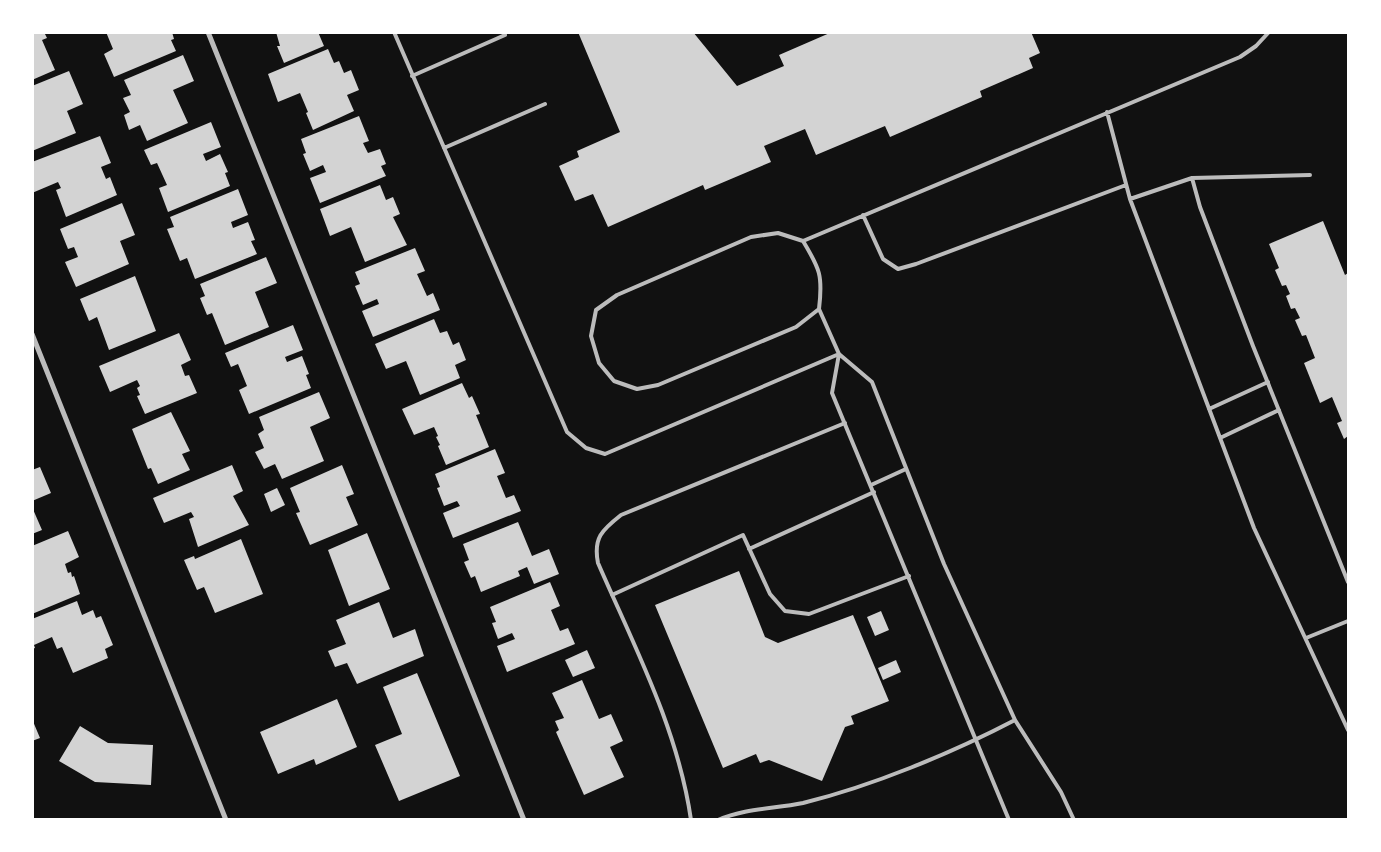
<svg xmlns="http://www.w3.org/2000/svg" width="1381" height="852" font-family="'PT Sans Narrow',sans-serif">
<style>
.building{fill:#d3d3d3}
.lines{fill:none;stroke-linecap:round;stroke-linejoin:round}
.service{stroke:#bcbcbc;stroke-width:4}
.minor{stroke:#bcbcbc;stroke-width:5}
</style>
<rect width="100%" height="100%" fill="#111"/>
<path class="building" d="M32,32h12l3,6 -5,2 13,30 -23,10z
M106,32h66l2,7 -3,1 5,11 -62,26 -10,-23 9,-5z
M276,32h42l6,14 -40,17 -7,-17h3z
M578,32h115l44,54 47,-20 -5,-11 53,-23h199l9,21 -11,5 4,10 -53,23 2,6 -92,40 -5,-11 -69,29 -11,-26 -41,17 7,16 -66,28 -2,-5 -95,42 -15,-33 -18,7 -16,-35 20,-9 -2,-6 43,-19z
M328,49l6,14 5,-2 5,12 7,-3 8,20 -12,5 7,16 -41,19 -7,-17 2,-1 -8,-19 -22,9 -10,-28z
M183,55l11,26 -21,9 15,33 -41,18 -7,-16 -11,5 -5,-15 6,-3 -7,-14 8,-3 -7,-15z
M69,71l14,33 -16,7 9,22 -44,18v-65z
M359,116l10,25 -6,2 5,10 12,-4 6,15 -5,2 5,10 -66,27 -10,-25 16,-6 -3,-7 -13,6 -7,-17 3,-1 -5,-14z
M211,122l10,25 -18,7 3,7 14,-7 8,18 -3,1 5,13 -62,26 -9,-24 8,-3 -10,-22 -6,2 -7,-15z
M100,136l11,27 -10,4 5,12 4,-2 7,18 -51,22 -10,-27 5,-2 -3,-6 -26,11v-31z
M380,185l6,15 7,-3 7,17 -7,3 14,28 -42,17 -14,-35 -21,9 -10,-27z
M238,189l10,26 -17,7 2,6 15,-6 7,18 -4,1 6,13 -62,25 -8,-21 -7,3 -13,-32 7,-2 -4,-10z
M122,203l13,32 -15,6 9,23 -53,23 -11,-25 13,-5 -4,-10 -6,2 -8,-20z
M1323,221l22,54 3,-2v163l-4,3 -7,-16 5,-2 -10,-24 -12,6 -16,-40 11,-5 -9,-23 -4,1 -7,-16 5,-2 -5,-10 -4,1 -5,-13 4,-2 -4,-9 -4,1 -7,-16 4,-2 -10,-24z
M415,248l10,23 -8,3 10,22 6,-3 7,17 -67,27 -11,-26 17,-7 -2,-5 -14,6 -8,-19 5,-2 -5,-12z
M266,257l11,26 -22,9 14,35 -44,18 -13,-32 -5,2 -7,-17 5,-2 -5,-12z
M135,276l21,55 -47,19 -12,-33 -8,4 -9,-22z
M434,319l6,14 7,-2 6,14 6,-3 7,18 -11,5 5,13 -40,17 -14,-34 -20,8 -11,-25z
M293,325l10,25 -18,7 2,5 15,-6 7,18 -3,1 5,13 -62,26 -10,-24 8,-4 -9,-22 -7,3 -6,-14z
M179,333l12,27 -10,5 4,11 4,-1 8,18 -52,21 -8,-18 3,-1 -3,-7 3,-2 -3,-6 -27,12 -11,-26z
M462,383l7,15 3,-2 8,18 -4,1 13,32 -43,18 -8,-19 2,-1 -4,-8 2,-1 -4,-9 -20,8 -12,-26z
M319,392l11,26 -20,9 14,34 -42,18 -7,-15 -11,5 -9,-17 9,-4 -6,-14 6,-4 -5,-13z
M171,412l19,39 -8,3 8,16 -32,14 -7,-16 -3,1 -16,-40z
M495,449l10,24 -8,3 9,22 8,-3 7,16 -68,27 -10,-25 17,-7 -3,-5 -13,5 -7,-18 3,-1 -5,-13z
M232,465l11,26 -10,5 16,29 -51,22 -9,-28 5,-2 -3,-5 -27,11 -11,-25z
M342,465l12,29 -8,3 12,28 -48,20 -14,-32 4,-1 -10,-24z
M40,467l11,26 -19,8v-31z
M277,488l8,17 -14,7 -7,-18z
M32,507l10,23 -10,4z
M518,522l14,34 17,-7 10,25 -25,10 -7,-17 -9,4 2,5 -39,16 -6,-16 -4,2 -7,-16 5,-2 -6,-16z
M68,531l11,26 -14,7 3,9 3,-1 1,5 2,-1 6,18 -48,20v-68z
M367,533l23,56 -41,17 -21,-56z
M241,539l22,55 -48,19 -11,-26 -7,3 -13,-30 10,-4 1,3z
M739,571l26,66 13,6 75,-28 36,86 -38,15 3,8 -9,3 -23,54 -53,-21 -9,3 -4,-9 -33,14 -68,-163z
M550,582l10,24 -9,4 9,21 8,-3 7,16 -68,28 -10,-26 18,-7 -3,-6 -14,6 -6,-16 4,-1 -6,-15z
M77,601l5,14 11,-5 3,8 5,-2 12,29 -8,4 3,9 -35,15 -11,-26 -5,2 -5,-12 -18,8 1,3 -3,1v-30z
M379,602l14,36 22,-9 9,27 -67,28 -10,-21 -12,4 -7,-16 18,-7 -10,-24z
M881,611l8,19 -14,6 -8,-19z
M587,650l8,18 -22,9 -8,-17z
M896,660l5,12 -18,8 -5,-12z
M417,673l43,103 -61,25 -24,-56 27,-11 -19,-47z
M582,680l17,39 12,-5 12,27 -13,6 14,30 -40,18 -28,-63 3,-2 -4,-9 9,-3 -12,-25z
M337,699l20,48 -41,18 -2,-6 -36,15 -18,-42z
M32,719l8,19 -8,3z
M80,726l28,17 45,2 -2,40 -56,-3 -36,-21z"/>
<g class="lines">
<path class="service" d="M394,32l173,400 19,16 19,6 234,-100
M412,76l93,-41 -1,-3
M1107,112l23,87 124,329 94,202
M444,148l101,-44
M1192,178l8,29 53,139 95,236
M1130,199l62,-21 118,-3
M863,215l20,44 15,10 18,-5 210,-79
M778,233l25,8c17,28 20,35 16,68l-23,18 -138,58 -21,4 -23,-8 -15,-18 -8,-27 5,-26 21,-15 134,-58z
M803,241l437,-184 16,-11 13,-14
M819,309l20,45 33,28 72,182 71,156 46,72 13,28
M839,354l-7,39 177,427
M1209,409l59,-27
M1220,438l59,-28
M871,485l35,-16
M749,549l125,-57
M612,595l131,-60 27,59 15,17 24,3 100,-38
M1306,638l42,-17
M691,820c-13,-91 -57,-174 -93,-257 -5,-25 4,-33 23,-48l224,-92
M718,820c27,-12 56,-11 85,-17 69,-17 149,-50 212,-83"/>
<path class="minor" d="M208,32l316,788
M32,334l194,486"/>
</g>
<rect width="1381" height="852" fill="none" stroke="#ffffff" stroke-width="68"/>
</svg>
